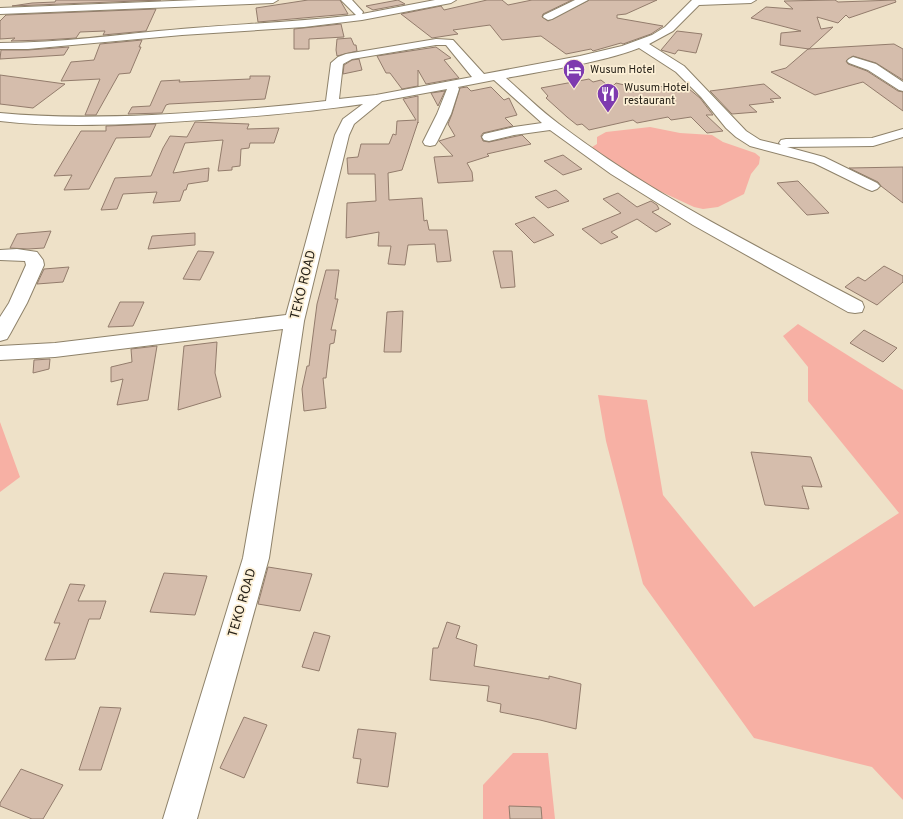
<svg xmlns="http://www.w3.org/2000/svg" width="903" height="819" font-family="Overpass,sans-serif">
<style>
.green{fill:#f7b0a4}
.building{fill:#d5bdac;stroke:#937c6c}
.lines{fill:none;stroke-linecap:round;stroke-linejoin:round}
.minor-casing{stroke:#8e826a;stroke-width:2}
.minor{fill:#fff;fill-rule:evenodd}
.labels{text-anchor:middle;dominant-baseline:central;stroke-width:3.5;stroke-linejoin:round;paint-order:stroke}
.far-poi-label{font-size:11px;fill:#262118;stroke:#fcefd5;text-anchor:start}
.street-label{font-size:13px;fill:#262118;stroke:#fcefd5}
</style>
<rect width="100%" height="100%" fill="#eee1c8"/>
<path class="green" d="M650,127l30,6 32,2 11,7 32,11 5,4 -1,7 -8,10 -7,20 -26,13 -15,2 -9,-2 -41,-19 -55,-33 -6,-8 5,-3v-7l9,-5z
M798,324l105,66v410l-31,-33 -118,-29 -111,-154 -37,-143 -8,-46 49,5 16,95 91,112 145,-94 -91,-112v-34l-25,-31z
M0,422l20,55 -20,15z
M513,753h35l7,66h-72v-34z"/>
<path class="building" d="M56,0h105l-149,6 20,-3 23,-1z
M308,0h32l8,14 -90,8 -2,-14z
M398,0l7,4 -32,6 -7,-4z
M487,0h15l6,5 24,-5h40l-29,14 -1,3 6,4 41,-21h68l-31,14 -9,1v3l46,8 -12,8 -28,10 -2,-1 -28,8 -2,-2 -25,5 -25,-18 -39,4 -12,-15 -37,5 5,4 -26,4 -31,-24 40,-8 3,4z
M835,0l3,2 57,-2 1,2 -47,16 -3,-3 -8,8 -21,-6 4,12 12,-2 -24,22 -29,-4 1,-12 20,-2 -50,-13 15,-11 27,2 -9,-8z
M156,9l-10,22 -43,4 2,-4 -25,1 -4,6 -31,2 -34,1 4,-3 -15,1v-18l6,-6z
M341,24l3,13 -35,2v10h-15v-20z
M677,31l25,3 -6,19 -18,-3 -3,4 -14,-4z
M351,38l3,7h2l1,6 -20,5 -1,-6 1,-11z
M142,40l-3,7h2l-11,26 -11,1 -23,41h-11l15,-36 -39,2 10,-19 23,-2 6,-16z
M894,44l9,5v31l-27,-17 -23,-7 -7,5 2,3 19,7 31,20 5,1v19l-40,-29 -48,13 -44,-23 15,-4 22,-19z
M69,47l-5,8 -64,4 1,-9h27z
M436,47l15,11 -7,2 15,18 -33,6 -8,-14v16l-16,3 -12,-16h-4l-9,-17z
M359,59l3,11 -19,4 1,-9 8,-5z
M0,75l65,9 -32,24 -33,-4z
M250,76h20l-5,23 -96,5 -3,1 -4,8 -34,1 4,-7 18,-1 11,-25 19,-1 -1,2 71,-3z
M589,79l4,3 8,-2 5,4 8,1 2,-2 25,6 42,-5 17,14 13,17h-7l17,16 -16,2 -16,-16 -20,3 -3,-3 -31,6 -4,-3 -44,10 -7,-6 -5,1 -10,-8 -21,-19 2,-2 -7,-8z
M764,84l17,14 -11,1 4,3 -25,3 8,7 -25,2 -22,-23z
M467,87l4,4 20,-4 13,13 5,-2 8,17 -12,3 8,8 -30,7 -2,3 2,5 6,1 33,-7 9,9 -44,10 2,2 -22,7 5,9 1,9 -35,2 -4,-26 19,-1 -14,-15 16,-5 -7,-12 4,-10 8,-26z
M445,91l-7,15 -7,-13z
M418,96v27v-1l-16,48 -14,3 1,27 33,-2 2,23 3,-1 2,10h18l4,31 -14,1 -2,-18 -27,1 -3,20 -17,-1 3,-18h-13l1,-14 -33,6 1,-35 29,-2 -1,-27h-27l-1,-16 11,-1 3,-13h28l4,-10 3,1 1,-14 19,-1 -13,-21z
M195,122l54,2 -2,5 32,-1 -5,15h-24l-1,5 -8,1 -1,17 -8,1v3l-14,1 5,-31 -38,3 -12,30 36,-5 -1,13 -20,3 -2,6h-2l-4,11 -27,2 4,-11 -34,2 -6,15 -16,1 14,-32 36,-2 12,-28 7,-12 17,1z
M156,124l-6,13 -34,1 -27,51 -25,1 8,-15 -18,1 27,-45h25v-5z
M563,155l19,14 -19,6 -19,-14z
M903,167v36l-22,-17 -3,-4 -29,-14z
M798,181l31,32 -22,2 -30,-32z
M556,190l13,11 -21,7 -13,-11z
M618,193l19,14 14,-6 6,4 2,4 -7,3 19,12 -15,8 -19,-13 -26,13 7,5 -17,7 -19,-15 39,-16 -18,-14z
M534,217l20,18 -20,8 -19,-19z
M51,231l-7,17 -16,1 -18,-1 7,-14z
M195,233v12l-47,4 4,-13z
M198,251l16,1 -14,28 -17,-1z
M493,251h19l3,36 -14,1z
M884,266l19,10v6l-26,23 -32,-18 13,-10 7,4z
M69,267l-6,15 -26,2 7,-15z
M326,270h13l-4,29h3l-7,31h5l-2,13 -4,1 -4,34h-3l3,30 -22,3 -2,-22 5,-23h2l8,-62z
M120,302h24l-11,24 -25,1z
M403,311l-2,41h-17l3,-40z
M864,330l33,18 -14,14 -33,-19z
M217,342l-2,31 6,24 -43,13 6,-64z
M157,346l-9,54 -31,5 6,-26 -12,3v-15l21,-5 -1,-13z
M50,359l-1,10 -16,4 1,-13z
M751,452l60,5 11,30 -20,-1 7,23 -44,-4z
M268,567l44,7 -12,37 -42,-7z
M164,573l43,3 -12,39 -45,-3z
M70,584l15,1 -7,16h28l-6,18h-11l-14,40 -30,1 15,-37h-6z
M447,622l13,4 -4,12 21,7 -3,21 75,13v-3l32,8 -5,45 -36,-9 -40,-8 1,-8 -14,-3 2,-15 -59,-6 3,-32h5z
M314,632l16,4 -11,35 -17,-4z
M100,707l21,1 -20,62h-22z
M244,717l23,8 -23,53 -24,-10z
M358,729l38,4 -8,54 -31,-4 4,-24 -8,-1z
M21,769l42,16 -20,34h-11l-32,-13v-3z
M509,806l32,1 1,12h-32z"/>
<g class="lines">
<g class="minor-casing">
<path id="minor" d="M198,0h80l-5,3 -273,11v-6z
M341,0h11l11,12 -1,2 73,-14h21l-5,3 -89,17 -58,7 -122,8 -154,14h-28v-6c60,0 121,-9 181,-14 58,-5 117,-7 175,-14z
M575,0h13l-36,19 -4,1 -5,-3 1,-2z
M692,0h64l-5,3 -52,2 -26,26 -24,13 35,22 62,65 14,9 21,5 -2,-2 2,-3 5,-1 86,-1 31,-9v8l-30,9 -86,1 37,10 53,26 3,3 -3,3 -5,2 -5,-2 -53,-26 -64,-17 -14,-9 -10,-9 -25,-31 -25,-25 -37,-24c-39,15 -91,22 -133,30 17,15 34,32 53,46 93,71 199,123 303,178l2,5 -2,5 -7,1 -7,-1 -155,-87 -82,-51 -61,-44 -36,5 -25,6 -5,-1 -2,-3 2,-3 30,-7 28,-4 -48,-43 -36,7 1,2 -8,25 -14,28 -2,3 -5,1 -5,-1 -2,-3 14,-28 10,-25 -65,12 -28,23 -5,11 -45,186 -35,237 -72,261h-34l80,-261 40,-229 -228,28 -55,3v-14l55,-3 231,-28 49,-180 8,-16 20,-15c-69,10 -139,15 -209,19 -51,2 -102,4 -154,-2v-8c51,5 101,4 152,2 58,-3 116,-7 174,-14l5,-38 7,-6 8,-3 90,-15 17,1 31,34 96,-18 42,-10 30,-11 13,-8zM436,45h10l26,32 -96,18 -37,4 4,-35 9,-5z
M853,57l23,7 27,18v9l-4,-1 -31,-20 -19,-7 -2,-2 2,-2z
M17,249l20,3 6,8 1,5 -17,38 -17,31 -3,5 -7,2v-24l9,-14 17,-38 -1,-4 -25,-1v-10z"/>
</g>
<use href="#minor" class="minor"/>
</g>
<defs>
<g id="hotel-pin" transform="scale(1.15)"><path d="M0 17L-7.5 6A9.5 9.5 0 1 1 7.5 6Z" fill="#7e3baf" stroke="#fcefd5"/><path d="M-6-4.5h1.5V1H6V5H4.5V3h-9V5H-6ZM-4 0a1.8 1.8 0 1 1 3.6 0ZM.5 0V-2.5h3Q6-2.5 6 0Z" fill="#fff"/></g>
<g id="restaurant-pin" transform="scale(1.15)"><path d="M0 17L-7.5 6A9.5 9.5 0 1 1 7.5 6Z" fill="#7e3baf" stroke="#fcefd5"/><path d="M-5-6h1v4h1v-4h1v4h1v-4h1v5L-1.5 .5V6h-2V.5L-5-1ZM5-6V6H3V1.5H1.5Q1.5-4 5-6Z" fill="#fff"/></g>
</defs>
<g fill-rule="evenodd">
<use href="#hotel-pin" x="574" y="70"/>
<use href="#restaurant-pin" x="608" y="94"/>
</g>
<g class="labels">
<g class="far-poi-label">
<text x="590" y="70">Wusum Hotel</text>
<text x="624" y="88">Wusum Hotel<tspan x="624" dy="13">restaurant</tspan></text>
</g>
<g class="street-label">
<text transform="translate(304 285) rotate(-76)">TEKO ROAD</text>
<text transform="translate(243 603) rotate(-74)">TEKO ROAD</text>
</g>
</g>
</svg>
